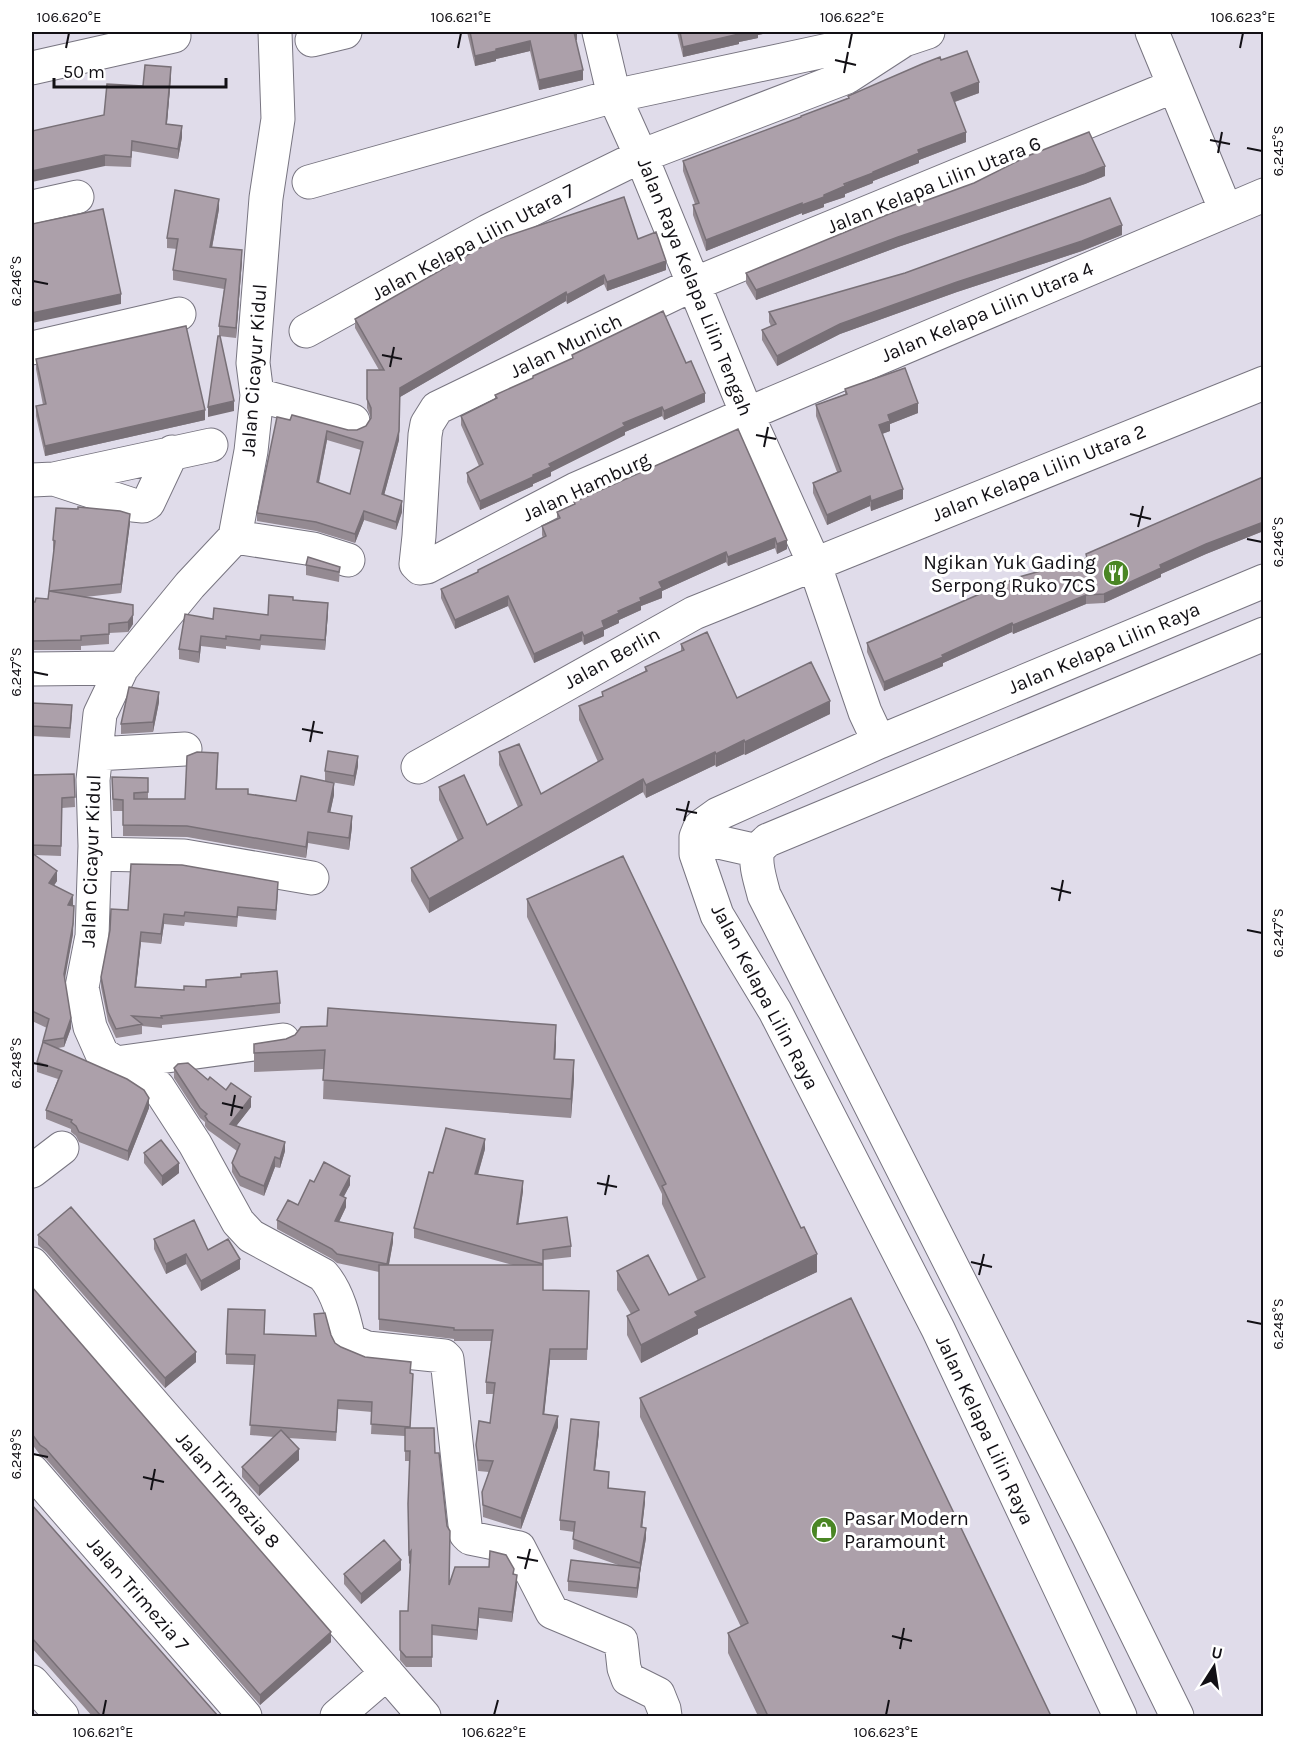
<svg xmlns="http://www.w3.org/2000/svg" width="1295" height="1748" font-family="Karla,sans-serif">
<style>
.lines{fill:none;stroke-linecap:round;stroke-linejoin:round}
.minor-casing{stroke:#787581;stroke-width:35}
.minor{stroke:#fff;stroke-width:33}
.wall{fill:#948a92;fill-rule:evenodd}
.shaded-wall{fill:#787077}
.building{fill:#aca0aa;stroke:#787077;stroke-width:1.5;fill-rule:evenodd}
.ticks{fill:none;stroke:#121015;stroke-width:2}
.labels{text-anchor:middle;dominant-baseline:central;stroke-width:6;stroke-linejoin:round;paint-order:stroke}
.street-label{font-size:20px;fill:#121015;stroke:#fff}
.poi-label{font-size:20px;fill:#121015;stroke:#fff;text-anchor:end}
.neatline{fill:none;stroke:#121015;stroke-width:2}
.ticks-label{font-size:15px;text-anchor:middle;fill:#121015}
</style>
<rect width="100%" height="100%" fill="#e0dcea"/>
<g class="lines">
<g class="minor-casing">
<path id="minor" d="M275,32l3,87 -12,79 -13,165 4,32 -6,56 -16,86 -45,48 -68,83 -22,46 -7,66 2,66 -3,90 -10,51 8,40 12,27 14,9 26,9 16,15 37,57 43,78 13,14 72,39c15,17 21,43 26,65l18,8 77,8 3,3 19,175 4,4 49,10 33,64 69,29 3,27 4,11 30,15 6,15 1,7
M599,32l15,64 27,60 106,258 67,149 51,149 14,30
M1152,32l74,179
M312,40l33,-8
M32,68l142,-32
M1174,86l-480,198 -257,124 -10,16 -2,11 -6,101 -3,28 4,4 7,-1 149,-78 171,-75 517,-219
M309,182l305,-86 224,-48 66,-8 24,-8
M32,207l45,-10
M306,331l182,-100 153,-75 206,-79 57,-37
M32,348l147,-34
M257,395l96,26
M54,479l79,26 10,1 5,-3 24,-51
M32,480l22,-1 157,-34
M235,537l78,12 35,11
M32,669l90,-1
M96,754l89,-5
M418,767l276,-154 570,-230
M696,837l62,14
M95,854l89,2 128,22
M116,1063l167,-23
M32,1171l30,-23
M32,1264l392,452
M32,1471l213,245
M32,1682l30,34
M337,1716l50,-43
M1120,1716l-182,-387 -163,-318 -58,-96 -21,-61v-17l4,-10 18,-13 161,-72 385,-161
M1177,1716l-88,-179 -325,-642c-3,-13 -10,-31 -6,-44 2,-5 7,-8 10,-11l496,-206"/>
</g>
<use href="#minor" class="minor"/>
</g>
<path class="wall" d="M467,32h110v8h-1l7,40 -44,10 -9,-39 -34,8v2l-21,5z
M677,32h96l-15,3v3l-19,4v2l-56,13z
M941,60l38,33 -24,9 11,40 -47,18v3l-46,18v2l-28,11v3l-21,7v3l-22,8v-2l-96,38 -13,-36v-10l2,-1 -12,-33v-10l118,-44 47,-19v-2z
M171,77l-4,47 15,13 -4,22 -46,-8 -1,16 -26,-1 -1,-51 39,-29z
M1105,176l-20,8 -187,63 -142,53 -10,-17v-10z
M219,209l-7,39 30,12 -6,78 -17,-2v-10l5,-37 -51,-9v-10l4,-21 -10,-1v-10z
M1122,235l-40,16 -125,41 -117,42 -63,32 -15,-26v-10l9,-4 -2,-4v-10z
M638,239l28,31 -59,21 -3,-7 -37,20 -1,-3 -166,96 -1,43 -15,55 18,6v11l-6,18 -32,-10 -9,23 -39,-12 -59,-10v-8l33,-93 58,10h9l9,-4 5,-8 -4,-10v-38h12l-24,-42v-9zM327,440l34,10 -11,44 -31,-11z
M572,355l114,8 19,39 -41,18 -2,-4 -37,16v3l-74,37v4l-18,8v2l-53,24 -13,-28v-9l12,-7 -18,-41v-9l34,-17v-4l38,-17v-2l39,-17z
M36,359l169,61 -160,36 -9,-40v-10l7,-1 -7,-36z
M845,389l73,24 -28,11v7l-8,3 21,65 -32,12 -1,-5 -43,19 -14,-32v-10l24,-11 -21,-56v-11l29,-11z
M738,429l49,120 -10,5 -2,-6 -47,18 -2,-4 -64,29v7l-21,8v4l-22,10v3l-15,7v6l-20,9 -2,-4 -48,22 -26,-57 -53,23 -14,-31v-9l37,-17v-2l65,-32 -1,-3v-9l15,-7v-7l17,-8v-2z
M1263,477v57h-1l-1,-2 -55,22 -45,20v3l-57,26 -18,1 -73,30 -1,-2 -69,31v3l-59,25 -17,-39v-9l219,-85v-4z
M130,523l-9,70 -36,4 48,27 -5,8 -19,1v11l-28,2v4h-49v-48h3l13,-3 6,-49h-1v-10z
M306,565l34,2 -1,15 -33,-7z
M293,600l35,13 -3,37 -64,-5 -1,5 -34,-4v3l-25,-3 -2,17 -20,-4v-10l34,-30 55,-4z
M681,644l56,54 93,16 -85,41 -1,-1 -28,13 -1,-2 -69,33 -3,-6 -214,121 -18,-32v-13l47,-27 -19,-41v-13l48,38 31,-18 -19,-42v-13l42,42 57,-32 -19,-42v-14l23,-9v-5l43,-21v-4l36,-15z
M159,702l-6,30 -32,2v-10z
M32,703l40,12 -2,23 -38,-2z
M218,764l-1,25 79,12 38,-6 -4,17 22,15 -3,23 -41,-7 -2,15 -119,-21 -64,-1v-25h-10l-1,-34 36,1v21h37z
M358,766l-4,20 -29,-5v-10z
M74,774l1,33 -13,1 -1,48 -26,-1 22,26 -3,4 19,21v28l-9,45 7,49 -7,19 -6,1 91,60 -21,53 -49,-19 -3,-6 -5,-4v-3l-25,-10v-9l12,-31 -21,-7v-10l10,-34 -15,-7v-246z
M278,891l-2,29 -38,-4 -1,11 -52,-5 -1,4 -20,-2 -3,20 -20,-2 -5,45 48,3 22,-3v-7l74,23v10l-118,12v3l-20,-2v8l-26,4 -8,-17 -7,-34v-10l27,-67z
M527,899l290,373 -119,57v5l-57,29 -14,-28v-19l4,-2 -14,-24v-19l52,24 29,-14 -36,-77v-10l-135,-277z
M254,1044h302l-1,15 19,20 -3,39 -248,-19 1,-30 -70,3z
M174,1068l34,12 18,10 25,17 -15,19 49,25 -5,17 -5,-1 -11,29 -24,-10 -8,-14v-9l5,-12 -29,-21 -3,-4v-4l-5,-4 -26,-40z
M485,1149l-7,26 45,16 -5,32 53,23v11l-28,3v30l46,1 -2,69h-37l-6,54 14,13 -37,102 -38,-12 -1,-25 7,-20 -11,-1 -2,-26 14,-22 4,-29h-8v-12l5,-41h-37v-2l-75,-9v-58l-42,-9 -5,-4 -55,-30v-9l21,-15 16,-23 36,3 -7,12 3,10 -7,15 54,20 -4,23h124l-99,-27v-10l19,-55z
M144,1153l35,20 -17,13 -18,-23z
M38,1235l158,127 -31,26 -119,-136 -8,-7z
M154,1239l54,11 32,19 -39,22 -15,-27 -20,10 -12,-25z
M32,1287l299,355 -71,63 -214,-246 -6,-4 -8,-11z
M314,1314l17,21 4,8 6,4 24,10 46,16 2,10 -3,45 25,25 14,132 65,-11 3,11 -5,37 -33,-4 -2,22 -45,-5v32h-26l-6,-7v-49h8l3,-49 -2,2 -1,-60 2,-43h-5v-25l-34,-2 1,-22 -34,-3 -2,32 -48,-3 11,22 -40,36 -17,-19v-10l32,-30 -24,-2 4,-70 -28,-1v-10l38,-20 51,2z
M640,1398l411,318h-293l-30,-63v-20l13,-6 -101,-210z
M599,1432l-4,38 14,12v6l36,14 -3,26 4,10 -6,35 -3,25 -69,-7v-10l50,-16 -45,-16 1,-17 -14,-2v-10z
M32,1505l186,211h-126l-60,-68z
M401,1570l-40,34 -17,-20v-10z"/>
<path class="shaded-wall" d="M573,32h4v8l-4,1z
M742,32h31l-15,3v3l-19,4v2l-56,13v-10z
M530,41v10l-34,8v2l-21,5v-10l21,-7z
M171,67v10l-5,57v-10z
M583,70v10l-44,10v-10z
M979,82v11l-28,10v-10z
M182,126v11l-4,22v-10z
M966,132v10l-47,18v3l-46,18v2l-28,11v3l-21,7v3l-22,8v-10l116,-55z
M105,155v11l-73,16v-11z
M1105,166v10l-20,8 -187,63 -142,53v-10l142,-53z
M219,199v10l-9,49v-11z
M802,203v10l-96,38v-11z
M1122,225v10l-40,16 -125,41 -117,42 -63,32v-10l63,-32 117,-42z
M242,250v10l-6,78v-10z
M666,261v9l-59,21v-9z
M604,275v9l-37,20v-9z
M566,292v9l-166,96 -1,43 -17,63v-9l18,-106z
M121,294v10l-89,19v-10z
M705,393v9l-41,18v-9z
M234,401v10l-26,6v-10z
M918,403v10l-28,11v7l-11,4v-10l9,-10z
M662,407v9l-37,16v3l-74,37v4l-18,8v2l-53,24v-9l53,-26 16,-11 74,-41z
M205,410v10l-160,36v-10z
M327,431v9l-10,51v-9z
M903,489v10l-32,12v-10z
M870,496v10l-43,19v-10z
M402,503v9l-6,18v-8z
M364,511v9l-9,23v-9z
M130,514v9l-9,70v-9z
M1261,523v9l-55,22 -45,20v3l-57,26v-9l56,-29 46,-21z
M1263,524v10h-1v-9z
M775,538v10l-47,18v-9z
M787,540v9l-10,5v-10z
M726,552v10l-64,29v7l-21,8v4l-22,10v3l-15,7v6l-20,9v-9l18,-15 38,-23 19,-16z
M1086,595v9l-73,30v-9z
M508,596v10l-53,23v-9z
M328,603v10l-3,37v-10z
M133,615v9l-5,8v-10z
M1012,623v9l-69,31v3l-59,25v-9l58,-27z
M582,632v9l-48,22v-9z
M201,636v10l-2,17v-11z
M159,692v10l-6,30v-10z
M830,701v13l-85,41v-13z
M744,740v14l-28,13v-13z
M715,752v13l-69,33v-13z
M358,756v10l-4,20v-10z
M643,779v13l-214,121v-14z
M334,783v12l-6,28v-11z
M352,816v11l-3,23v-12z
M308,832v11l-2,15v-11z
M57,871v10l-8,12v-10z
M73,895v10l-5,10v-10z
M74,906l-1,28 -9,50v-10z
M164,914v10l-3,20v-10z
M141,932v10l-6,54v-9z
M71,1018v10l-7,19v-9z
M556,1025v19l-2,34v-19z
M574,1060v19l-3,39v-19z
M251,1097v10l-21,27v-10z
M149,1098v10l-21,53v-10z
M485,1139v10l-10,35v-10z
M285,1142v9l-5,17v-9z
M275,1157v10l-11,29v-10z
M179,1163v10l-17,13v-10z
M350,1176v9l-10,19v-9z
M523,1181v10l-6,43v-10z
M346,1198v9l-11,23v-9z
M393,1233v9l-6,32v-10z
M186,1254v10l-20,10v-10z
M817,1254v18l-119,57v5l-57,29v-18l54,-33z
M240,1259v10l-39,22v-10z
M550,1349v11l-7,66v-12z
M196,1352v10l-31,26v-10z
M558,1416v11l-37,102v-11z
M599,1422v10l-5,48v-10z
M299,1449v11l-40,36v-10z
M645,1492v10l-4,36v-11z
M646,1528v10l-6,35v-10z
M411,1551v10l-2,3v-10z
M401,1560v10l-40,34v-10z
M640,1568v10l-3,20v-10z
M517,1575v10l-5,37v-10z
M479,1608v10l-2,22v-10z
M331,1632v10l-71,63v-10z"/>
<path class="building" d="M470,32h104l9,38 -44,10 -9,-39 -34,8v2l-21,5z
M680,32h62h-4l1,2 -56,13z
M967,51l12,31 -28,11 15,39 -48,18 1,3 -46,19v1l-29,11 1,2 -21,9v2l-22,8v-2l-96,37 -13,-35 6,-2 -16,-42 118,-44v-1l48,-18 -1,-2 74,-32 18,-7 1,3z
M145,65l26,2 -5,57 16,2 -4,23 -46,-8 -1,16 -26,-2 -73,16v-40l72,-16 3,-31 36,2z
M1089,132l16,34 -20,8 -187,63 -142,53 -10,-17 143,-59 85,-31 56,-28z
M175,190l44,9 -9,48 32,3 -6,78 -17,-2 7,-47 -53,-9 5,-31 -11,-1z
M624,197l14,42 18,-7 10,29 -59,21 -3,-7 -37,20 -1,-3 -166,96 -1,43 -17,63 20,7 -6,21 -32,-11 -9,23 -39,-12 -59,-9 20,-96 13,3 2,-5 56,15h9l9,-4 5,-8v-10l-4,-9v-29h17l-29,-51 137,-78zM327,431l36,11 -13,52 -33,-12z
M1110,198l12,27 -40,16 -125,41 -117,42 -63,32 -15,-26 14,-6 -7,-12 136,-39z
M103,209l18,85 -89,19v-89z
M663,311l23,52 5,-2 14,32 -41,18 -2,-4 -39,16 2,3 -76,38 2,3 -18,8v2l-53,24 -13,-28 16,-9 -22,-48 36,-18 -2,-3 38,-17v-2l40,-18 -1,-3z
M186,326l19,84 -160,36 -9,-40 10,-2 -10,-45z
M218,336h2l14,65 -26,6z
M905,368l13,35 -30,12 2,6 -11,4 24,64 -32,12 -1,-5 -43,19 -14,-32 28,-12 -25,-66 31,-11 -2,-5z
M738,429l49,111 -10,4 -2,-6 -47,19 -2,-5 -67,30 3,6 -22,10 1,3 -23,10 1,2 -17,8 2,6 -20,9 -2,-4 -48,22 -26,-58 -53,24 -14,-31 37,-17v-2l68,-34 -4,-10 18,-8 -3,-6 18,-8 -1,-2z
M1263,477v47l-1,1 -1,-2 -55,21 -46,21 1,3 -57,26 -18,1 -73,30 -1,-2 -70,32 1,2 -59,25 -17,-39 152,-66 68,-19 -1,-4z
M78,507l42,4 10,3 -9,70 -72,7 6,-50 -2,-1 3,-32 22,1z
M308,557l32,10 -1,5 -33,-7z
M49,591l84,14v10l-5,7 -19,2v10l-28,2v4l-49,1v-39h3l1,-4 12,1z
M269,595l24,2v3l35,3 -3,37 -64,-5 -1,5 -34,-4v3l-25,-3 -2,16 -20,-3 6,-35 28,5 1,-11 54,7z
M707,632l30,66 74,-36 19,39 -85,41 -1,-2 -28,14 -1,-2 -69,33 -3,-6 -214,120 -18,-31 52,-30 -24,-51 25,-12 23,50 35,-20 -23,-53 20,-8 22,50 62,-35 -24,-53 24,-10 -1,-4 45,-21 -2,-4 39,-17 -3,-6z
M129,687l30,5 -6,30 -32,2z
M32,703l40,2 -2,23 -38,-2z
M328,751l30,5 -4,20 -29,-5z
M197,752l21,1 -2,36h32v5l48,7 5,-25 33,7 -6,29 24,4 -3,22 -41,-6 -2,15 -119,-21 -64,-1v-25l-10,-1 -1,-22 36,1v14l-14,1v6h51l2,-43z
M74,774l1,23 -13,1 -1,48 -29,-1v-70z
M32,853l25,18 -8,12 24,12 -5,10 6,1 -1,18 -9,50 7,44 -7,20 -21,3 6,-22 -17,-8z
M623,856l178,372 3,-1 13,27 -122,58 3,4 -57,29 -14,-29 12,-6 -22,-39 31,-16 21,40 36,-18 -43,-91 4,-2 -139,-285z
M131,864l51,1 96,17 -2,28 -38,-3 -1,10 -52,-5 -1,4 -20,-2 -3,20 -20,-2 -6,55 49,3v-4l22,1v-7l35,-3v-3l36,-3 3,32 -119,13 1,2 -30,-2 10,8 -26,5 -8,-17 -7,-35 9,-47 1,-21 17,1z
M328,1008l228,17 -2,34 20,1 -3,39 -248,-19 2,-30 -71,3v-9l32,-5 9,-4 6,-8 26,-1z
M43,1042l84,37 17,11 5,8 -21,53 -49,-19 -3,-6 -5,-4 1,-2 -26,-10 16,-39 -25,-9z
M188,1063l20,17 2,-3 16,13 5,-7 20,14 -21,27 55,18 -5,17 -5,-2 -11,29 -24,-10 -8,-13 8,-19 -32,-23 -3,-5 2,-2 -7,-6 -26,-40 4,-4z
M446,1128l39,11 -10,35 48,7 -6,43 50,-7 4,29 -28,4v14l-129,-36 15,-56 4,1z
M161,1140l18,23 -17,13 -18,-23z
M324,1162l26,14 -10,19 6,3 -11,23 58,12 -6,31 -50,-10 -5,-5 -55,-29 11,-20 10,5 12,-25 4,2z
M71,1207l125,145 -31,26 -119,-136 -8,-7z
M194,1220l14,30 20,-11 12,20 -39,22 -15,-27 -20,10 -12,-25z
M379,1265h164v25l46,1 -2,58h-37l-7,65 15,2 -37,102 -38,-13 -1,-13 11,-31 -15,-1 -2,-15 3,-24 11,2 5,-40 -9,-1 7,-52h-39v-2l-75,-9z
M32,1287l299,345 -71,63 -214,-246 -6,-4 -8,-11z
M851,1298l200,418h-283l-40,-83 20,-10 -108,-225z
M228,1309l37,1 -1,24 52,2 -2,-22 11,-1 6,22 4,8 6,4 24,10 46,5 -1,11 3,1 -3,53 -39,-3 1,-22 -34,-2 -2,32 -86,-7 5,-70 -29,-1z
M571,1419l28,3 -5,48 15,2 -1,16 37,4 -4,35 5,1 -6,35 -67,-24 2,-17 -15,-2z
M405,1428h29l1,25h4l8,73 3,5 -1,54 6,-18h34l1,-16 16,4 8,14 -1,5 4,1 -5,37 -33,-4 -2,22 -45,-5v32h-26l-6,-7v-39h8l3,-60 -2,3 -1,-50 2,-53h-5z
M281,1430l18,19 -40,37 -17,-19z
M32,1505l186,211h-117l-69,-78z
M384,1540l17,20 -40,34 -17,-20z
M571,1560l69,8 -3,20 -69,-7z"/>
<path class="ticks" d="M66,48l3,-15M458,48l3,-15M849,48l3,-15M1240,48l3,-15M835,60l21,5M844,73l4,-21M1210,140l20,4M1247,148l15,3M1218,153l4,-21M33,281l15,3M382,355l20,4M390,367l4,-20M756,435l20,4M764,447l4,-20M1130,514l21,5M1138,527l5,-21M1247,539l15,3M33,672l15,3M302,729l21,4M310,742l4,-21M676,809l21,4M684,821l5,-20M1051,888l20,5M1059,901l4,-21M1247,930l15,3M33,1063l15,3M222,1103l21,5M231,1116l4,-21M597,1183l20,4M605,1195l4,-20M971,1262l21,5M979,1275l5,-21M1247,1321l15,3M33,1454l15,3M143,1477l21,5M151,1490l4,-21M517,1557l21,4M525,1569l5,-20M892,1636l20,5M900,1649l4,-21M103,1715l3,-15M494,1715l4,-15M886,1715l3,-15"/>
<defs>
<g id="restaurant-disc" transform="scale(1.35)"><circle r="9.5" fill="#4a8624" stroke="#fff"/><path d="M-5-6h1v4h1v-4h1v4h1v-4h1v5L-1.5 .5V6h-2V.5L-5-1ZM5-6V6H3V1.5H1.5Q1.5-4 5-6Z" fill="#fff"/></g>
<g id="shop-disc" transform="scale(1.35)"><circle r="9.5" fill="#4a8624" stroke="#fff"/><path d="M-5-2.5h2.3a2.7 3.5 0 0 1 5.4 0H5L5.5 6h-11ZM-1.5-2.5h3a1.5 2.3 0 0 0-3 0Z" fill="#fff"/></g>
</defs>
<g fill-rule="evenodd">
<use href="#restaurant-disc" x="1116" y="573"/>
<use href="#shop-disc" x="824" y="1530"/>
</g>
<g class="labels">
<g class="street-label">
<text transform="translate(934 185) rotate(-22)">Jalan Kelapa Lilin Utara 6</text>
<text transform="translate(473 242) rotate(-28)">Jalan Kelapa Lilin Utara 7</text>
<text transform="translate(695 287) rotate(68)">Jalan Raya Kelapa Lilin Tengah</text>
<text transform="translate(987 312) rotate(-23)">Jalan Kelapa Lilin Utara 4</text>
<text transform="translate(566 346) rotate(-26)">Jalan Munich</text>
<text transform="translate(254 370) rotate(-86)">Jalan Cicayur Kidul</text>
<text transform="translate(1039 473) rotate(-22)">Jalan Kelapa Lilin Utara 2</text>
<text transform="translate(586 487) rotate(-25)">Jalan Hamburg</text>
<text transform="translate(1104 648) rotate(-23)">Jalan Kelapa Lilin Raya</text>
<text transform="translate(612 658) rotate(-29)">Jalan Berlin</text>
<text transform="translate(91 861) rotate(-88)">Jalan Cicayur Kidul</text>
<text transform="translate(765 997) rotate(62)">Jalan Kelapa Lilin Raya</text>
<text transform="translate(985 1430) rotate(65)">Jalan Kelapa Lilin Raya</text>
<text transform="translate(228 1490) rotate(49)">Jalan Trimezia 8</text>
<text transform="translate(138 1594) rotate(49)">Jalan Trimezia 7</text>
</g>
<g class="poi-label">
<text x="1096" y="562">Ngikan Yuk Gading<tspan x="1096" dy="23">Serpong Ruko 7CS</tspan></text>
<text x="844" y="1518" text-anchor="start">Pasar Modern<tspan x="844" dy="23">Paramount</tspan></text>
</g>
</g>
<rect width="1295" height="1748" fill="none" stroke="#ffffff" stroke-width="66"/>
<g transform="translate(1214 1667) rotate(12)" stroke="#ffffff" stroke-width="4.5" paint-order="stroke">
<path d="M0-4.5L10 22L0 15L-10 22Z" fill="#121015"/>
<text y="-9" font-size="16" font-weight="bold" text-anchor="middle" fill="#121015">U</text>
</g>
<path d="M54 78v9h172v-9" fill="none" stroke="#121015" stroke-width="3"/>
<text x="63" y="78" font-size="18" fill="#121015" stroke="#ffffff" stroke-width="4.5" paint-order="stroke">50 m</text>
<rect x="33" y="33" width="1229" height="1682" class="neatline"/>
<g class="ticks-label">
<text x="69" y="22">106.620°E</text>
<text x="461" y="22">106.621°E</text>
<text x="852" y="22">106.622°E</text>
<text x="1243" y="22">106.623°E</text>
<text transform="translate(1278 151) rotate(-90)" y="5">6.245°S</text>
<text transform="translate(16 281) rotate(-90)" y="5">6.246°S</text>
<text transform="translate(1278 542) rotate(-90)" y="5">6.246°S</text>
<text transform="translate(16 672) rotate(-90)" y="5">6.247°S</text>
<text transform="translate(1278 933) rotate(-90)" y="5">6.247°S</text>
<text transform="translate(16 1063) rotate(-90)" y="5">6.248°S</text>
<text transform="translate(1278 1324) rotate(-90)" y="5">6.248°S</text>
<text transform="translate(16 1454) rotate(-90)" y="5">6.249°S</text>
<text x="103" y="1737">106.621°E</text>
<text x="494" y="1737">106.622°E</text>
<text x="886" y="1737">106.623°E</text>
</g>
</svg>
